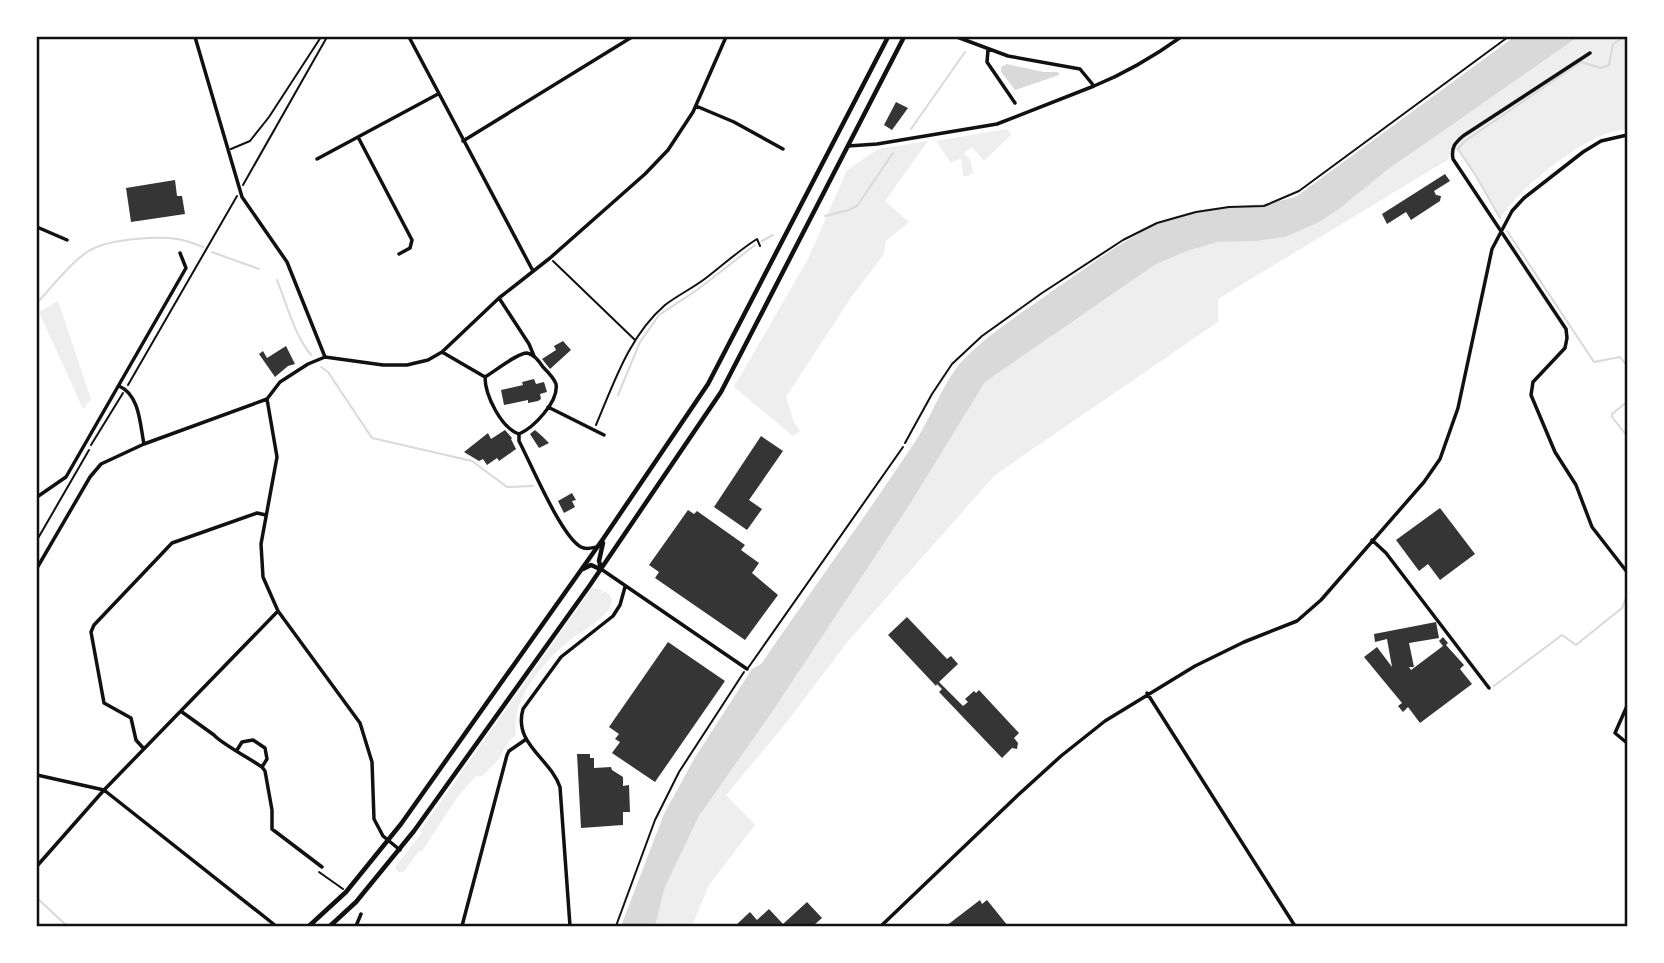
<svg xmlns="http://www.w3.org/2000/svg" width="1664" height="963" font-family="'Times New Roman',serif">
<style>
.green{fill:#eee}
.water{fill:#d9d9d9}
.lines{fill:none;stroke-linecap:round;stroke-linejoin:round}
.stream{stroke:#d9d9d9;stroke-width:2}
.building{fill:#353535}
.path{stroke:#111;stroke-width:2}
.service{stroke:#111;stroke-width:2}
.minor{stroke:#111;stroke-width:3.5}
.secondary{stroke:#111;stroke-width:4.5}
.neatline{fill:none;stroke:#111;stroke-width:2.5}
</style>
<rect width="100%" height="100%" fill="#fff"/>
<path class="green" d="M1578,37h49v92c-37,1 -108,58 -127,90l-24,-43 -19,-26 -8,9 -231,140v23l-223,153 -146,165 -63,83 -60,72 29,30 -46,60 -17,41h-37l10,-39 34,-71 71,-101 140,-211 75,-122 170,-118 32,-13 31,-9 38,-1 83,-32 48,-39z
M1007,129l4,6 -27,26 -12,-14 -8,6 7,8 2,12 -5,3h-5l-2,-18 -10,5 -15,-22z
M928,141l-43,60 24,21 -23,19 -2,13 -32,42 -66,101 8,25 6,9 -7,5 -59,-49 74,-128 39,-89 31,-21z
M58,301l33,98 -8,10 -44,-97z
M592,588l11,2 -2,4 4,-3 5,4 2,8 -4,8c-11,12 -26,20 -39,30 -26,21 -58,58 -53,93l-11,13 -5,11 -18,18h-6l-17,19 -37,56 -4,1 -14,20h-6l-3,-5 27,-34 -2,-2z"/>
<path class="water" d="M1514,37h64l-191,133 -48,39 -20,13 -34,15 -29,4 -38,1 -31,9 -31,13 -171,118 -75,122 -140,211 -71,101 -34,71 -10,39h-34l43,-112 30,-55 58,-90 9,-5c51,-74 104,-147 154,-222 17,-26 27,-58 48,-82 25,-26 59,-47 88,-68 38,-26 75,-55 117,-73 42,-17 87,-8 129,-23z
M1007,64l37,8h14l1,3 -44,15 -14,-18v-5z"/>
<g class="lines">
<path class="stream" d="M911,129l54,-77
M825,216l24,-6 8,-4 36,-53
M1500,218l-24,-42 -18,-27 7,-8 116,-79 20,6 8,-3 4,-21 11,-7
M1507,231l87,131 26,-5 7,9
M762,241l11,-6
M212,252l47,17
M277,280c10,25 17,54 34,75
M37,303c15,-16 32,-39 50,-51 19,-13 67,-16 90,-13 9,1 18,5 26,8
M321,367l7,5 44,66 100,23 35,26 26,-1
M618,395l22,-53 19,-27 38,-25 58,-45
M1627,402l-15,12v3l15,19
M1627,558v4
M1494,686l68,-51 14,10 46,-37 5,-12
M37,898l30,28"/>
</g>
<path class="building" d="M896,102l12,6 -16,22 -8,-5z
M1445,174l5,7 -16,10 2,4 5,1 -1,5 -29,19 -5,-8 -19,12 -5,-10z
M175,180l2,16h5l3,18 -54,8 -5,-34z
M563,341l8,9 -21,19 -8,-10 14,-9 -2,-4z
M286,346l9,18 -7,2 -13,11 -16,-23 4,-3 4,7z
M534,379l2,5 8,-2 3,10 -7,2 1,5 -3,2 -10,2v-3l-24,5 -3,-15 22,-5 -1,-3z
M505,430l7,8 -1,1 5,10 -17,12 -2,-3 -10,7 -4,-6 -4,2 -15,-9 24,-19 3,6z
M535,430l7,6 7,7 -10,5 -9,-14z
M761,436l22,15 -34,49 13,9 -15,21 -33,-23z
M572,493l4,7 -4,1 3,6 -11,6 -6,-12z
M1440,508l35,46 -35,26 -12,-16 -9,7 -23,-31z
M688,510l6,4 3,-3 48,34 -4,5 18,13 -7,10 26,22 -33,45 -90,-62 4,-6 -10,-7z
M907,617l40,42 4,-3 7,8 -19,18 24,24 5,-4 -3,-3 9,-8 2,2 3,-3 40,43 -5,5 4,5 -1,6 -5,-1 -10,10 -63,-66 3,-3 -5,-5 -1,2 -48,-51z
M1436,622l3,16 -30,5 5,24h-5l2,3 32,-24 -4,-5 4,-4 5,6 -2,2 18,20 -4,4 12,15 -52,39 -12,-16 -5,5 -5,-6 4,-3 -38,-46 13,-10 15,20 -5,-28 -12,3 -1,-8z
M668,642l57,39 -70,101 -43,-29 8,-11 -5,-3 4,-5 -10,-7z
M577,754h13v4h4v10l17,-1 1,3 11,7v9l6,-1 1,27h-7v13l-42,3z
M980,900l2,4 5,-4 21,26h-62z
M807,902l15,16 -9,8h-78l15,-14 7,8 12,-11 14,15z"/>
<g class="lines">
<path class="path" d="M243,185l84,-148
M553,261l82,79
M128,385l109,-189
M596,425c18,-42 33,-89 69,-120 13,-10 28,-17 41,-27 17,-13 32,-27 51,-39l3,7
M905,443l27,-49 20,-30 30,-28 60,-43 81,-53 34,-17 39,-11 33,-5 35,-1 35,-15 209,-154
M91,445l32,-52
M37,540l52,-90
M319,872l24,17
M616,926l39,-106 24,-48 65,-100"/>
<path class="service" d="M231,149l19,-8 19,-24 52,-80
M748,668l155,-221"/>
<path class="minor" d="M195,37l47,160 45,65 38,95
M409,37l124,234
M957,37l51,19 72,13 14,17c32,-13 59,-29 87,-49
M988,50l-1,12 28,41
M1590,53l-127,83c-8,7 -12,11 -10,23l113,170 1,9 -2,10 -32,34 -2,13 24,57 21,33 16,42 35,45
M696,106l38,16 49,27
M358,137l54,103 -2,8 -11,6
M463,141l169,-104
M848,146l29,-2 120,-20 97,-38
M317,159l121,-65
M37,227l30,13
M499,298l30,46 5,12
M442,352l43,25c0,18 16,51 34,57 14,-6 40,-32 37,-50 -2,-6 -8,-12 -13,-17 -4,-6 -9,-13 -16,-14 -10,0 -33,19 -42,24
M119,386c21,9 21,39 25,58
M548,407l56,28
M519,434v7c12,23 42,95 62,106 5,3 10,1 16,0
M37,497l29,-20 120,-209 -6,-15
M1372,540l14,13 103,135
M37,568l53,-91 11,-13 43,-20 123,-45
M601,569l146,100
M1147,693l148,233
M1627,706l-12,27 12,10
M182,712l32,23c5,7 38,25 48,32l3,4 7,39v19l50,38
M144,749l-8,-9 -5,-22 -27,-15 -13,-71 3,-7 78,-82 85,-30 9,2
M237,750l5,-8 11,-2 12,8 2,11 -5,8
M37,775l67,15 172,136
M400,850l-17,-14 -9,-17 -2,-57 -12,-39 -82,-112 -15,-34 -2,-33 16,-87 -10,-58 13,-17 28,-18 17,-7 58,8h24l21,-5 14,-8 57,-54 51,-40 95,-84 23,-24 25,-38 33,-75
M37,866l67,-76 174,-179
M356,926l5,-12
M462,926l45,-171 2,-4 16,-11
M570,926l-10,-139c-10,-29 -47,-43 -37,-78l38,-52 52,-41 7,-11 5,-18
M881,926l136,-130 44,-40 44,-35 90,-55 49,-24 53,-21 24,-21 103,-118 16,-23 18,-51 34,-159 20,-38 12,-13 59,-46 18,-11 26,-6"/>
<path class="secondary" d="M601,568l-2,-7 4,-18
M583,569l8,-4 9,4
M309,926l37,-34 55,-68 202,-285 105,-155 180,-347
M330,926l26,-24 58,-71 176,-246 131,-193 183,-355"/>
</g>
<rect width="1664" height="963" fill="none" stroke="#ffffff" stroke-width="77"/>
<rect x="38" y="38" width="1588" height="887" class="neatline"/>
</svg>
